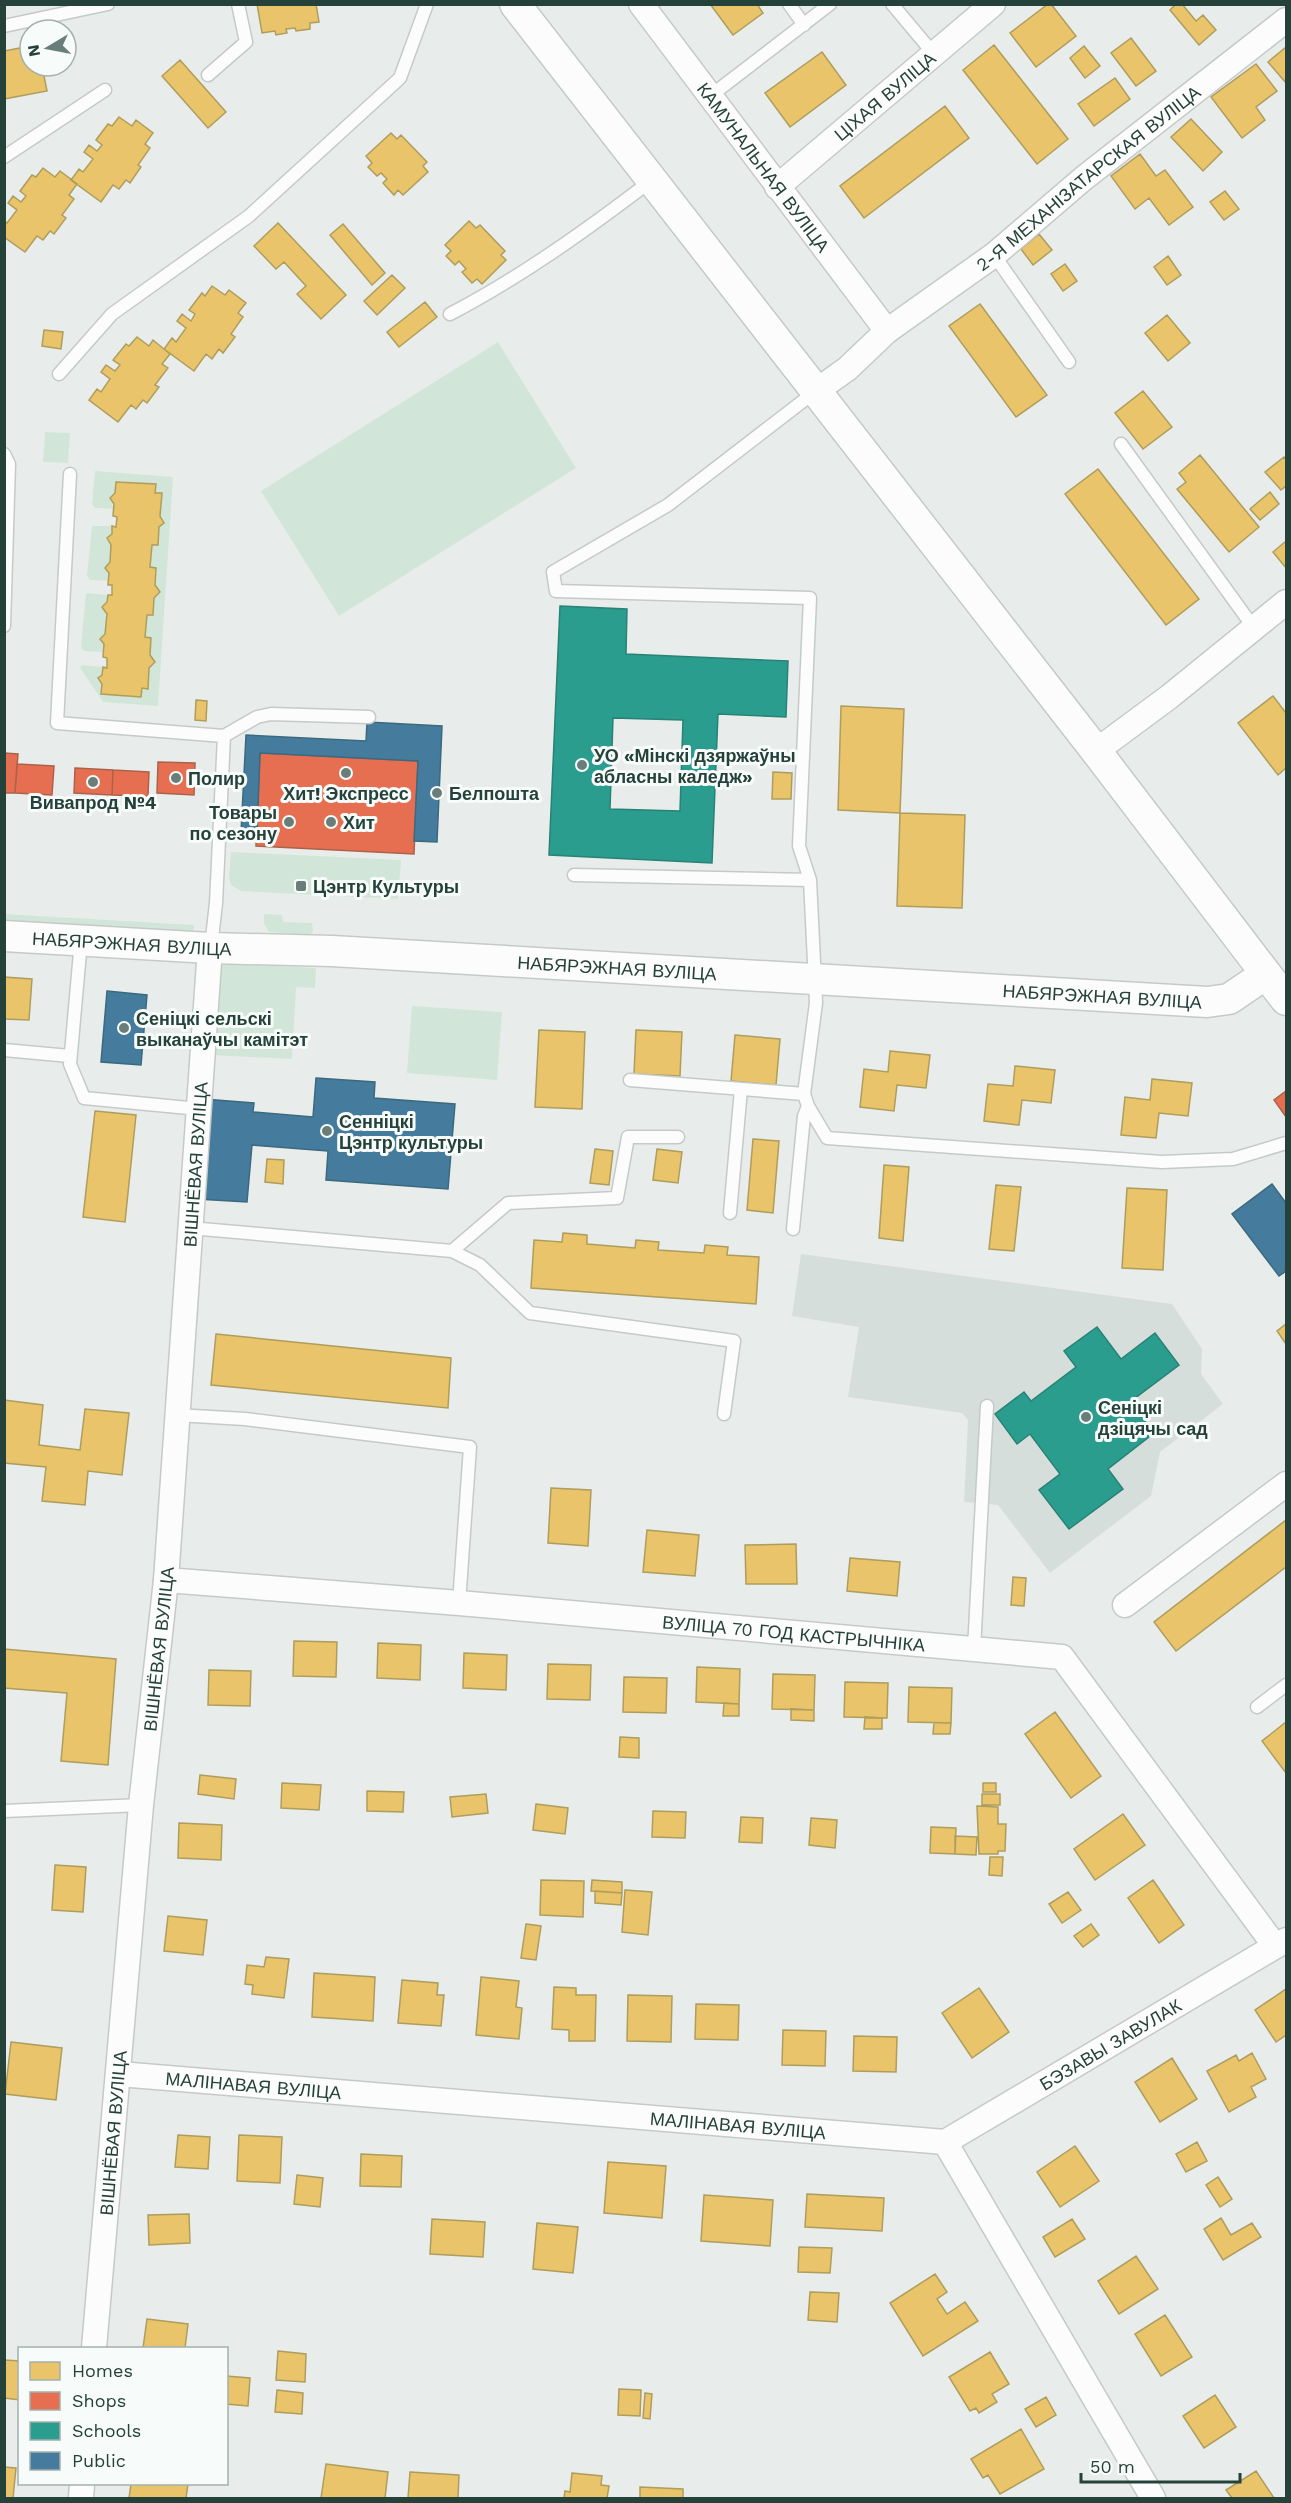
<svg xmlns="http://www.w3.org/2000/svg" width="1291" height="2503" font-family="'Work Sans',sans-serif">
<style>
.built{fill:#d6dedb}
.green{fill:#d1e6d8}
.homes{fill:#e9c46a;stroke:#ae9d5c;stroke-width:1.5}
.shops{fill:#e76f51;stroke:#ac624a;stroke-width:1.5}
.schools{fill:#2a9d8f;stroke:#288276;stroke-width:1.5;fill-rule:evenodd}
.public{fill:#457b9d;stroke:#3b6a7f;stroke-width:1.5}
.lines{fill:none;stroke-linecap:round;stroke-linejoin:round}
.service-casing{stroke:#c5cac8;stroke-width:15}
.minor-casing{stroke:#c5cac8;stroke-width:27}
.tertiary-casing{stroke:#c5cac8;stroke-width:33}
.service{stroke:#fcfcfc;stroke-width:12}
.minor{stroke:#fcfcfc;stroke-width:24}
.tertiary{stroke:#fcfcfc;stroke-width:30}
.poi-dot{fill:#697e78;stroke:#f7fbf9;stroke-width:2}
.labels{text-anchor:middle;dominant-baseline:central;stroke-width:6;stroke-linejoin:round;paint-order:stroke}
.street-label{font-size:18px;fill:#24423a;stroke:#f7fbf9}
.poi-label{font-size:18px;font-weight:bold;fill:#24423a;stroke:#f7fbf9;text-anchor:start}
</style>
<rect width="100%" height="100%" fill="#e8edeb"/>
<path class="built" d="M801,1254l371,50 30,45 -1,25 22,30 -63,48 -9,44 -101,77 -52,-68 -34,-3 4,-82 -6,-7 -114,-16 11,-70 -67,-11z"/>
<path class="green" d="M498,342l78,126 -237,148 -78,-125z
M45,432l25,1 -2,30 -25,-1z
M95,471l78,6 -15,229 -55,-4 -23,-34 2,-3 21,2 -1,7 -4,4 4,6 -1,10 47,-5 1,-21 6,-6 -5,-7 1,-17 -6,-1 2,-22h6l1,-17 6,-6 -5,-7 1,-17 -6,-1 2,-22h6l1,-18 5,-5 -4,-6 2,-23h-7v-9l-39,-3 -1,12 -5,5 4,11 -19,-1 -3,-4z
M92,526h20v8l-5,4c6,9 6,22 -1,30l3,5v8l-19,-1 -3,-4z
M86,593l22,2 -1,7 -4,5c5,10 5,23 -2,32l3,5v8l-20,-1 -3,-4z
M231,852l170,8 -3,39 -157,-8 -10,-6 -2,-7z
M4,914l190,11 -2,13 -187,-9z
M264,914l18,1 1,7 29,1 1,8 -3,4 -41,-3 -5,-8z
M216,963l100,5 -1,20 -19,-1 -4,72 -80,-4z
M412,1006l90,6 -5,68 -90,-7z"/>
<path class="homes" d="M257,4h59l3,18 -9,1v6l-14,2 -1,-3 -9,1 1,4 -11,2 -1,-4 -13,2z
M710,4h47l6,9 -30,22z
M1048,4h3l25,32 -40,31 -26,-34z
M1176,4h6l14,17 7,-6 13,15 -17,15 -29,-35z
M1131,38l25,33 -20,15 -25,-33z
M994,45l74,94 -31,25 -74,-94z
M30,46v20h12l5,25 -43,8v-48z
M1084,46l16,20 -15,12 -15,-20z
M1286,47v36l-18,-21z
M822,52l24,33 -56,42 -25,-34z
M180,60l46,52 -18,16 -46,-52z
M1256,64l21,27 -21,16 9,13 -23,18 -31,-41z
M1115,78l15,21 -36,27 -16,-22z
M945,106l24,32 -105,80 -24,-32z
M119,117l13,9 4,-6 17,13 -8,11 5,4 -12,17 3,2 -11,16 -4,-3 -7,9 -6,-4 -12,17 -30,-22 8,-11 4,3 10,-13 -9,-7 5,-7 8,6 5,-6 -6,-5 12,-16 4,2z
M1191,119l31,33 -19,19 -32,-34z
M391,133l6,6 4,-4 26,27 -4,4 5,6 -25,23 -5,-5 -4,5 -11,-12 4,-4 -6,-6 -4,3 -9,-9 4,-4 -6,-7z
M1140,154l16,22 9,-6 28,37 -24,18 -20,-27 -14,11 -24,-33z
M43,168l12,9 5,-6 17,13 -8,11 5,4 -12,16 4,3 -12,16 -4,-3 -7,9 -6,-4 -12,16 -21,-15v-16l3,2 10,-13 -9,-7 5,-7 8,6 5,-6 -6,-5 12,-16 4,2z
M1225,191l14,18 -15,11 -14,-18z
M469,221l7,7 4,-3 25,26 -4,4 5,5 -24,24 -5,-5 -5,4 -10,-11 4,-3 -7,-8 -4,4 -9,-9 5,-5 -6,-6z
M278,223l68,72 -25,24 -24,-25 9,-8 -22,-24 -8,7 -22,-23z
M343,224l42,49 -13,12 -42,-50z
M1039,234l13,16 -19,15 -12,-16z
M1168,256l13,19 -14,10 -13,-18z
M1065,264l12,17 -14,10 -12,-17z
M392,275l13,13 -28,27 -13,-14z
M212,286l13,9 4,-5 17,13 -8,10 5,4 -12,17 4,3 -12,16 -4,-4 -7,10 -6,-5 -12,17 -30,-22 8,-11 4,4 10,-14 -9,-7 5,-7 9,7 4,-7 -6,-4 13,-17 3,3z
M425,302l12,15 -38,30 -12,-15z
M980,304l67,91 -31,22 -67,-91z
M1167,315l23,28 -22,18 -23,-28z
M44,330l19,2 -2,17 -19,-3z
M137,337l12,9 4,-6 17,14 -8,10 6,4 -13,17 4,2 -12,16 -4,-3 -7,9 -5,-4 -13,17 -29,-22 8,-11 4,3 9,-13 -9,-7 5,-7 9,6 5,-6 -7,-5 13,-16 3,2z
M1143,391l29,36 -29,22 -28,-36z
M1200,455l59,72 -30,25 -52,-63 9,-7 -7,-9z
M1284,457l2,3v26l-5,4 -16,-18z
M1098,469l101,130 -33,26 -101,-131z
M116,482l40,2 -1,9h7l-2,23 4,7 -5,4 -1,18h-6l-2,22 6,1 -1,17 5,7 -6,6 -1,17h-6l-2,22 6,1 -1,17 5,7 -6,6 -1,21 -6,-1 -1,9 -40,-3 1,-10 -4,-6 4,-3 1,-8 4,1v-10l-4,-1 1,-13 -4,-5 5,-5 2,-20 -5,-7 5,-5 1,-7h4v-10h-4l1,-12 -4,-5 5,-6 1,-17 -4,-7 5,-4v-8l4,1 1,-10 -4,-1 1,-12 -4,-6 5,-5z
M1270,492l9,12 -19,16 -10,-11z
M1286,541v27l-13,-16z
M1273,696l13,17v55l-8,7 -40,-52z
M196,700l11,1 -1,20 -11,-1z
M841,706l63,3 -4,104 -62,-3z
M773,772l19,1 -1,26h-19z
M900,813l65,2 -3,93 -65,-2z
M4,977l28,2 -3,41 -25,-1z
M539,1030l46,2 -3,77 -47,-2z
M636,1030l46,2 -2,44 -46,-2z
M735,1035l45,4 -4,46 -45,-4z
M890,1051l40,4 -4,33 -29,-3 -3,26 -34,-4 4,-38 24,3z
M1015,1066l40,4 -4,33 -29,-3 -3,25 -35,-4 4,-37 25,2z
M1152,1079l40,4 -4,33 -29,-3 -3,25 -35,-3 4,-38 25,3z
M95,1111l41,4 -11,107 -42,-5z
M753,1139l26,2 -6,72 -26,-3z
M595,1149l18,2 -4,34 -19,-2z
M657,1149l25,3 -4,31 -25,-3z
M267,1159l17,1 -1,24 -18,-2z
M884,1165l25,2 -6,74 -24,-3z
M996,1185l25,2 -7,64 -25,-2z
M1127,1188l40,2 -4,80 -41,-2z
M563,1233l24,2v9l48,4 1,-8 23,2 -1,8 46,3 1,-8 23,2 -1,8 32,2 -3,47 -225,-16 3,-48 28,2z
M1286,1324v20l-9,-13z
M216,1334l235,24 -3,50 -237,-23z
M4,1400l39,5 -4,40 41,5 5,-41 44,4 -7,62 -34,-4 -3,34 -43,-4 4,-34 -42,-4z
M551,1488l40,2 -3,56 -40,-3z
M1286,1520v47l-110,84 -22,-29z
M647,1530l52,5 -4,41 -52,-4z
M796,1544l1,40h-51l-1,-39z
M850,1558l50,4 -3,34 -50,-5z
M1013,1577l13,1 -2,28 -13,-1z
M294,1641l43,1 -1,35 -43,-1z
M378,1643l43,2 -1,35 -43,-2z
M4,1649l112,10 -8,106 -47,-4 6,-68 -63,-5z
M464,1653l43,2 -1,35 -43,-2z
M548,1664l43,1 -1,35 -43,-1z
M697,1667l43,2 -1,35 -43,-2z
M209,1670l42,1 -1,35 -42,-1z
M773,1674l42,1 -1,35 -42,-1z
M624,1677l43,1 -1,35 -43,-1z
M845,1682l43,1 -1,35 -43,-1z
M909,1687l43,1 -1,35 -43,-1z
M724,1703l15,1v12h-16z
M791,1709l23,1v11l-23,-1z
M1055,1712l46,64 -30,22 -46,-64z
M865,1717l17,1v11h-18z
M1286,1722v51l-24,-32z
M934,1723h17l-1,11h-17z
M620,1737l19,1v20l-20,-1z
M200,1775l36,4 -2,20 -36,-5z
M282,1783l39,2 -2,25 -38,-2z
M983,1783h13v9h-13z
M367,1791l37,1 -1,20 -36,-1z
M486,1794l2,19 -36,4 -2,-20z
M982,1794h18v11h-18z
M536,1804l32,4 -3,26 -32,-4z
M977,1806l21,1v17h8l-1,27h-7v3h-19z
M653,1811l33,1 -1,26 -33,-1z
M1123,1814l22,31 -50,35 -21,-31z
M741,1817l22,1 -1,25 -23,-1z
M811,1818l26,2 -2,28 -26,-3z
M179,1823l43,2 -1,35 -43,-2z
M931,1827l25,1 -1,26 -25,-1z
M955,1836l22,1 -1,18 -21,-1z
M990,1857h13l-1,19 -13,-1z
M55,1865l31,2 -3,45 -31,-2z
M541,1880l43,1 -1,36 -43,-2z
M592,1880l30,2v11l-31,-2z
M1153,1880l31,45 -25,18 -31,-45z
M625,1890l27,2 -4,43 -26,-3z
M595,1891l27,2 -1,12 -26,-2z
M1068,1892l13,18 -19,13 -13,-19z
M168,1916l39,4 -4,35 -39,-4z
M526,1924l15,2 -5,34 -15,-2z
M1091,1924l8,11 -16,12 -9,-11z
M266,1957l23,2 -5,39 -32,-4 1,-9 -8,-1 2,-19 17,2z
M314,1973l61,4 -2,44 -61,-4z
M481,1977l38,4 -3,26 6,1 -3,31 -43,-4z
M402,1980l36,3 -1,12h7l-3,31 -43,-3z
M554,1987l22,1v7h20l-1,46h-26v-11l-17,-1z
M979,1988l30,44 -37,26 -30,-45z
M1286,1989v46l-10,7 -21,-32z
M628,1995l44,1 -1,46 -44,-1z
M696,2004l43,1 -1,35 -43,-1z
M783,2030l43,1 -1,35 -43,-1z
M854,2036l43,1 -1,35 -43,-1z
M11,2042l51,6 -6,52 -51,-6z
M1252,2053l14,26 -15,8 5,10 -27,15 -22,-41 29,-16 3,6z
M1172,2058l25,41 -37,23 -25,-40z
M178,2135l32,2 -2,32 -33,-2z
M239,2135l43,2 -2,46 -43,-2z
M1197,2142l10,19 -21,11 -10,-18z
M1075,2146l24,35 -39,26 -23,-35z
M361,2154l41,2 -1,31 -41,-1z
M608,2162l58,4 -4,52 -58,-5z
M297,2175l26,3 -3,29 -26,-3z
M1218,2177l14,22 -12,8 -14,-22z
M807,2194l77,4 -2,33 -77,-4z
M704,2195l69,5 -3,46 -69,-5z
M189,2214l1,29 -41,2 -1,-30z
M1221,2218l10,17 21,-12 9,14 -38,23 -19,-31z
M432,2219l53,3 -2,35 -53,-3z
M1072,2219l13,20 -30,18 -12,-20z
M537,2223l41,4 -5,46 -40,-4z
M799,2247l33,1 -2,25 -32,-1z
M1136,2256l22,33 -39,25 -21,-33z
M935,2274l12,18 -10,7 10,15 18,-12 13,19 -55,35 -33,-53z
M810,2292l29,1 -2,29 -29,-2z
M1165,2315l27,42 -31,19 -26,-42z
M147,2319l41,5 -3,24h-42z
M278,2351l28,3 -1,28 -29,-2z
M990,2352l19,32 -17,10 5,8 -18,11 -3,-5 -6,3 -21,-34z
M4,2360l16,1v39l-16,-2z
M226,2376l24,2 -2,28 -22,-2z
M619,2389l22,1 -1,26 -22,-1z
M277,2390l26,3 -1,21 -27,-2z
M645,2393l7,1 -2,25 -7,-1z
M1215,2395l21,32 -32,21 -21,-32z
M1046,2397l10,18 -20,12 -11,-18z
M1021,2429l23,40 -44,25 -12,-19 -5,3 -12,-19z
M326,2464l62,8 -3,26h-64z
M4,2467l12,1 -3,30h-9z
M1256,2471l18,27h-42l-6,-8z
M410,2472l49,3 -1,23h-50z
M572,2473l30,3 -1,9 8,1 -2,12h-43l1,-7 5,1z
M131,2484h57l-2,14h-57z
M640,2487l43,2v9h-43z"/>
<path class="shops" d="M4,753l14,1 -3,39h-11z
M260,753l158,8 -4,93 -158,-8z
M158,762l37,1 -1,32 -37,-2z
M17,764l37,2 -2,29 -37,-2z
M75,768l38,2 -1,25 -38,-2z
M113,770l36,2 -1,24 -36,-1z
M1286,1091v26l-12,-17z"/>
<path class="schools" d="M560,606l67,3 -1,45 162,7 -2,56 -68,-3 -6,149 -163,-8zM613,718l70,2 -3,91 -70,-2z
M1097,1327l24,32 34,-26 24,32 -49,37 24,31 -46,36 15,20 -54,40 -30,-39 21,-16 -30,-40 -13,10 -22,-30 29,-22 7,9 45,-34 -12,-16z"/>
<path class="public" d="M367,722l75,4 -5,116 -23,-1 4,-80 -158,-8 -3,81 -16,-1 5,-98 120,6z
M107,991l40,4 -6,70 -40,-3z
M316,1078l59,4 -1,16 81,6 -7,85 -122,-9 2,-29 -76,-6 -5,57 -50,-3 7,-100 50,4 -1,9 60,5z
M1272,1184l14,19v68l-7,5 -47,-62z"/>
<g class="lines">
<g class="service-casing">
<path id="service" d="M789,4l15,21
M892,4l41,49
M4,26l104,-22
M208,75l38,-33 -8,-38
M709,97l121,-93
M4,157l101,-67
M994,255l75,107
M450,314c71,-37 138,-85 202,-134
M59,374l53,-60 137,-98 151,-138 27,-74
M1121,444l133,184
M4,454l5,10 -5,162
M70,474l-13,249 167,13 33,-19 14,-3 98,3
M574,875l236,5 6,123 -12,91
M810,880l-11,-34 11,-248 -254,-7 -3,-19 115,-67 148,-114
M81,941l-11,123 14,34 115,11
M211,947l5,-44 8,-167
M4,1050l66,6
M630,1080l174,14 4,12 19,32 335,24 71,-3 53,-16
M730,1213l11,-124
M190,1228l262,23 28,14 50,48 204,28 -10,73
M793,1229l11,-113 4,-10
M452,1251l56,-48 109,-5 11,-61h50
M177,1415l68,4 225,28 -11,156
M974,1649l13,-243
M1257,1707l29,-22
M4,1811l137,-6"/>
</g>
<g class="minor-casing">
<g id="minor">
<path id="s1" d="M641,4l246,327"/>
<path id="s2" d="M777,187l216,-183"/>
<path id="s3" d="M816,391l31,-22 40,-38 107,-76 90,-77 202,-158"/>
<path d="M1096,751l73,-54 117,-95"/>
<path id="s4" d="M166,1580l293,23 603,54 213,289"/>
<path d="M1125,1605l161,-121"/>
<path id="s5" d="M119,2074l826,68 208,356"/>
<path id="s6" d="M945,2142l341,-202"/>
<path id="s7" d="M94,2348l47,-543 25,-225 44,-632"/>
<path d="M81,2498l1,-14"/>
</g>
</g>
<g class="tertiary-casing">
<g id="tertiary">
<path d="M515,4l581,747 190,249"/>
<path id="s8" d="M4,936l206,12 122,3 875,51 22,-3 37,-25"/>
</g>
</g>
<use href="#service" class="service"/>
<use href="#minor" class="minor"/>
<use href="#tertiary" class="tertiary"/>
</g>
<g class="poi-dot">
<circle cx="582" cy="765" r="6"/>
<circle cx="346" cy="773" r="6"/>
<circle cx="176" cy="778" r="6"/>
<circle cx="93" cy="782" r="6"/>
<circle cx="437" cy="793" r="6"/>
<circle cx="289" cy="822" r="6"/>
<circle cx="331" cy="822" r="6"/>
<rect x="295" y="880" width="12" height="12" rx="3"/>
<circle cx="124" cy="1028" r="6"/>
<circle cx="327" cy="1131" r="6"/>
<circle cx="1086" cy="1417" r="6"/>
</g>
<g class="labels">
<g class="street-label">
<text stroke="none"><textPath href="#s2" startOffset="141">ЦІХАЯ ВУЛІЦА</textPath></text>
<text stroke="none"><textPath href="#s1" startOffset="204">КАМУНАЛЬНАЯ ВУЛІЦА</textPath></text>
<text stroke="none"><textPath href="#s3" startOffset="346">2-Я МЕХАНІЗАТАРСКАЯ ВУЛІЦА</textPath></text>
<text stroke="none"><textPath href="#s8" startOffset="128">НАБЯРЭЖНАЯ ВУЛІЦА</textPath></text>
<text stroke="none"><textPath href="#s8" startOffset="614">НАБЯРЭЖНАЯ ВУЛІЦА</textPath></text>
<text stroke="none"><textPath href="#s8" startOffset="1100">НАБЯРЭЖНАЯ ВУЛІЦА</textPath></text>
<text stroke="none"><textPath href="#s7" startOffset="1188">ВІШНЁВАЯ ВУЛІЦА</textPath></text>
<text stroke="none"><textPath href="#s4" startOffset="630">ВУЛІЦА 70 ГОД КАСТРЫЧНІКА</textPath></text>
<text stroke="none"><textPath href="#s7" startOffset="702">ВІШНЁВАЯ ВУЛІЦА</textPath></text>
<text stroke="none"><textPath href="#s6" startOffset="192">БЭЗАВЫ ЗАВУЛАК</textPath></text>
<text stroke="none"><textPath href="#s5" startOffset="135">МАЛІНАВАЯ ВУЛІЦА</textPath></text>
<text stroke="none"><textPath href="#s5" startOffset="621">МАЛІНАВАЯ ВУЛІЦА</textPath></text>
<text stroke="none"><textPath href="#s7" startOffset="216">ВІШНЁВАЯ ВУЛІЦА</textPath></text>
</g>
<g class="poi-label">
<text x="594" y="755">УО «Мінскі дзяржаўны<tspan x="594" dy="21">абласны каледж»</tspan></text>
<text x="188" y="778">Полир</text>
<text x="346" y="793" text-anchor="middle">Хит! Экспресс</text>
<text x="449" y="793">Белпошта</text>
<text x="93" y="802" text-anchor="middle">Вивапрод №4</text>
<text x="277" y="812" text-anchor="end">Товары<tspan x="277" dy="21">по сезону</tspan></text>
<text x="343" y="822">Хит</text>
<text x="313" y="886">Цэнтр Культуры</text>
<text x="136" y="1018">Сеніцкі сельскі<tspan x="136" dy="21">выканаўчы камітэт</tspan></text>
<text x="339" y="1121">Сенніцкі<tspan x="339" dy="21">Цэнтр культуры</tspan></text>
<text x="1098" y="1407">Сеніцкі<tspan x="1098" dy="21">дзіцячы сад</tspan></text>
</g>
</g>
<rect width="1291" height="2503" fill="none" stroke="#24423a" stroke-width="12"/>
<rect x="18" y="2347" width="210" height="138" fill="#f7fbf9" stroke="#a3b1ad" stroke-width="1.5"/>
<rect x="30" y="2362" width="30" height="18" fill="#e9c46a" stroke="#a3b1ad" stroke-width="1.5"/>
<text x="72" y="2377" font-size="18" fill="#24423a">Homes</text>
<rect x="30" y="2392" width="30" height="18" fill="#e76f51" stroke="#a3b1ad" stroke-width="1.5"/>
<text x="72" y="2407" font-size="18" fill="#24423a">Shops</text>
<rect x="30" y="2422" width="30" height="18" fill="#2a9d8f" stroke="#a3b1ad" stroke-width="1.5"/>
<text x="72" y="2437" font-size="18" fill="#24423a">Schools</text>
<rect x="30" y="2452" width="30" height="18" fill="#457b9d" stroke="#a3b1ad" stroke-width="1.5"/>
<text x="72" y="2467" font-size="18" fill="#24423a">Public</text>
<g transform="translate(48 48) rotate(260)"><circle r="28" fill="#f7fbf9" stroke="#a3b1ad" stroke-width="1.5"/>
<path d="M0-4.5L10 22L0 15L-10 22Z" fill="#697e78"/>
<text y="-9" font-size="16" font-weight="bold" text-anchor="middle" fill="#24423a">N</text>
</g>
<path d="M1081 2473v9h159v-9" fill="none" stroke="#24423a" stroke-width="3"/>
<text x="1090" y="2473" font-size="18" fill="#24423a" stroke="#f7fbf9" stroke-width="4.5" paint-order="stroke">50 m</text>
</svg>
